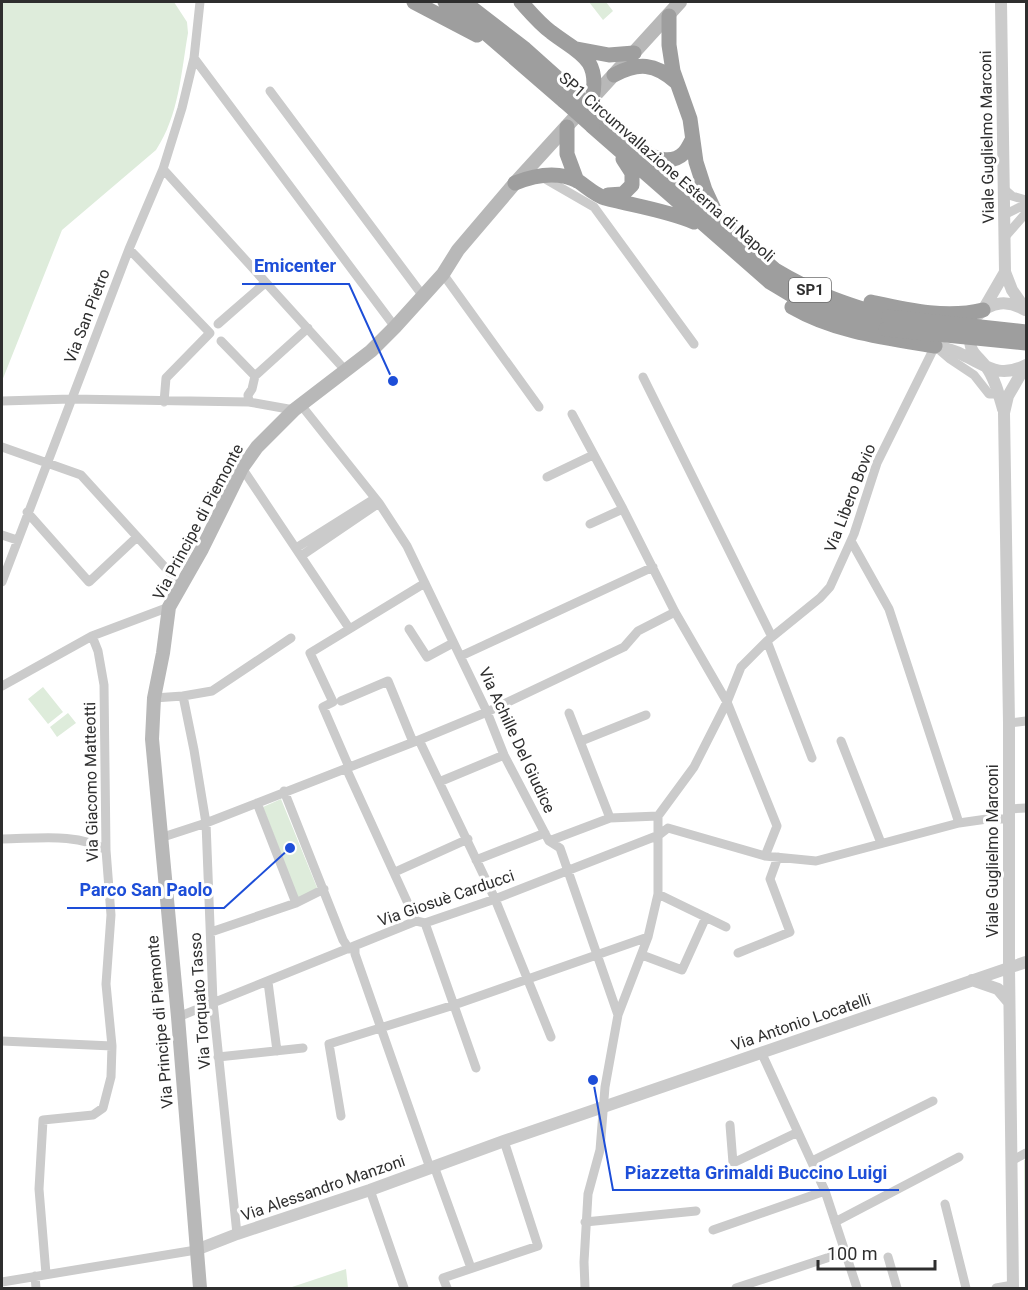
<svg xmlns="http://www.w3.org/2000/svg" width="1028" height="1290" font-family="Roboto,sans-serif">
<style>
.green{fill:#deecdb}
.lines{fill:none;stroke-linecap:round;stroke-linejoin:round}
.minor{stroke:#cbcbcb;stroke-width:9}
.tertiary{stroke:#cbcbcb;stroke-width:12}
.secondary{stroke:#b8b8b8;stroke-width:14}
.trunk{stroke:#9e9e9e;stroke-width:15}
.trunk-bridge{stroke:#9e9e9e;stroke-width:15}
.labels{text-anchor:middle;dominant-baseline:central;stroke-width:6;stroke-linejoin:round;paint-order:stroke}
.shield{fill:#fff;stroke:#6d6d6d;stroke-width:1.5}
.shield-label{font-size:15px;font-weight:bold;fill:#2e2e2e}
.street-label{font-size:16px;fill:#2e2e2e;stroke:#fff}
.leader{fill:none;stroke:#1d4ed8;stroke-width:2}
.callout-dot{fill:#1d4ed8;stroke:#fff;stroke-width:2}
.callout-label{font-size:18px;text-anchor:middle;font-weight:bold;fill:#1d4ed8;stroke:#fff;stroke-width:6;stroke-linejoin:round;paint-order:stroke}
</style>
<rect width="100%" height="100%" fill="#fff"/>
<path class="green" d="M2,2h172l13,20 1,11c-7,40 -9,82 -32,117l-94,80 -60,151z
M589,2h17l7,9 -10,9z
M43,687l20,25 -15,12 -20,-25z
M68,713l8,10 -19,14 -7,-10z
M281,799l37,91 -20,8 -35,-91z
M1026,1159v129h-1l-1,-128z
M346,1269l2,19h-56v-1z"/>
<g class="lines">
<path class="minor" d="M194,58l201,269
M270,91l153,205
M163,169l183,202
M542,177l52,30 100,137
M1004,189l8,7 14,4
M1004,215l22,-11
M1004,238l22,-25
M129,249l81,84 -44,45 -2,24
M443,274l96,133
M218,324l47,-41
M221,341l34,35
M643,377l129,260
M2,401l69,-2 178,3 45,8
M249,402l-1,-7 4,-6 3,-13 53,-48
M301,405l78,98 28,43 80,166 17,43 45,86 11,7 58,167
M572,414l51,95 52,103 52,90 50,124 -12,30
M2,447l79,28 101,111
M242,468l107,160
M547,477l46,-22
M27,512l62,70 48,-45
M590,524l33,-15
M2,535l15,5
M851,541l38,68 70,214
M296,548l78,-49
M301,556l78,-53
M2,582l127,-333 34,-80 19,-61 12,-50 6,-56
M409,629l18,28 26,-14
M767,641l45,117
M461,656l192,-89
M2,686l90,-50 77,-29
M183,696l11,54 12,73 7,179 24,232
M154,698l29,-2 29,-5 79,-53
M341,701l47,-20 25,61
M569,713l41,105
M1009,723l17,-2
M419,740l76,159 56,138
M581,741l65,-26
M841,741l40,102
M349,767l-26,-60 10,-5 -23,-49 115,-70
M346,768l70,153
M439,782l65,-27
M284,791l59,149 6,9
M257,803l39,100
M1008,809l18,-1
M160,838l46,-15 213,-83 68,-28 137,-65 14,-16 37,-19
M2,839c32,0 75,-7 104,11
M549,841l61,-23 48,-2
M476,860l69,-27
M395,872l73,-33
M658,894l68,33
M425,923l51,145
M211,932l85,-29 28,-14
M355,947v7l75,214
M738,953l52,-21 -20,-53 8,-22
M642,955l40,15 24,-53
M268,982l9,69
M178,1017l238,-96 9,2 70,-24 164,-64 9,-7 97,28 51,5 143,-38 28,-4h21
M2,1041l110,5
M762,1054l63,137 32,97
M218,1057l85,-9
M341,1116l-12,-72 125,-39 194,-68
M730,1125l3,38 65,-31
M1013,1160l13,-7
M812,1161l121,-60
M434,1166l37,102
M370,1190l34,98
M945,1204l21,84
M585,1222l111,-11
M835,1222l124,-65
M713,1230l112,-39
M888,1257l9,31
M46,1274l-7,-85 4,-69 50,-5 10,-7 8,-31 1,-31 -6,-62 5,-69 -5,-65 -2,-165 -6,-34 -6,-15
M35,1276l1,12
M2,1282l194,-32
M447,1288l-4,-10 95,-32 -34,-105
M585,1288l-1,-26 4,-68 12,-44 5,-63 13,-72 30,-78 10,-43v-78l36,-49 33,-65 14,-35 26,-26 53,-43 10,-11 24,-53 23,-71 58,-117 15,13 24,16 15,19h10
M736,1288l109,-36
M996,1288l17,-3"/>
<path class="tertiary" d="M1001,2l4,270 7,18 14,20
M983,310l22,-38
M978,315c13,-14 31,-15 47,-5
M971,330c-4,23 5,23 16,38 8,11 12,27 16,41
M935,346c10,2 19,4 28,9 24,11 36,24 63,10
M972,980l26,9 11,13
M196,1250l41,-16 133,-44 134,-49 522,-179
M1013,1288l-4,-321v-244l-5,-310 4,-17 18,-31"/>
<path class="secondary" d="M200,1288l-22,-271 -26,-278 2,-41 9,-45 6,-46 33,-58 40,-81 15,-21 37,-37 77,-59 24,-24 48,-53 15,-24 57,-67 165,-181"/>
<path class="trunk" d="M414,2l63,33
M445,2l14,8 105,91
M464,2l61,47 47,42
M521,2c9,10 19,22 30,30 27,21 50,25 41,67
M669,16v29l4,26 17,48 6,43 9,28 13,28
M577,49l32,6 25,-2
M614,75c24,-13 41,-12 62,7
M600,117l175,153c40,24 70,34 114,47
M592,126l178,156 30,18 27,12 59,17
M567,127v27l10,27
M646,152c10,8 27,12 38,1 3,-3 6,-9 8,-13
M515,183c20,-8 43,-12 63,-2 9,6 17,14 27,17 30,8 60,12 89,24
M608,195l15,-1 9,-9v-12l-9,-14
M871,302c37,8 75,17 112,8
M792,307c43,25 94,31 143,39"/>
<path class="trunk-bridge" d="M572,91l28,26
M564,101l28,25
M889,317l137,15
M886,329l140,14"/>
</g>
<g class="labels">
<rect class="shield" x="789" y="278" width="42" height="24" rx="4.5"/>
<g class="shield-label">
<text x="810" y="290">SP1</text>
</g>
<g class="street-label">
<text transform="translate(987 137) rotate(-91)">Viale Guglielmo Marconi</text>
<text transform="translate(667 167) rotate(41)">SP1 Circumvallazione Esterna di Napoli</text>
<text transform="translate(87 316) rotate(-69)">Via San Pietro</text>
<text transform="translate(850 498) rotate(-69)">Via Libero Bovio</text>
<text transform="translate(198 522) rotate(-62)">Via Principe di Piemonte</text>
<text transform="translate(517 740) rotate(65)">Via Achille Del Giudice</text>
<text transform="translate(91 782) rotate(-91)">Via Giacomo Matteotti</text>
<text transform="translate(992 851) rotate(-90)">Viale Guglielmo Marconi</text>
<text transform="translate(446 898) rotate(-19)">Via Giosuè Carducci</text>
<text transform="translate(200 1001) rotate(-94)">Via Torquato Tasso</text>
<text transform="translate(160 1022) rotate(-95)">Via Principe di Piemonte</text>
<text transform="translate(801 1022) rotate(-19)">Via Antonio Locatelli</text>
<text transform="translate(323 1188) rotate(-19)">Via Alessandro Manzoni</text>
</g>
</g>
<path class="leader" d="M393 381L349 284H242M290 848L224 908H67M593 1080L613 1190H899"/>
<g class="callout-dot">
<circle cx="393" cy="381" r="6"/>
<circle cx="290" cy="848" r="6"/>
<circle cx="593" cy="1080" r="6"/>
</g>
<g class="callout-label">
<text x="295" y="272">Emicenter</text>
<text x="146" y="896">Parco San Paolo</text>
<text x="756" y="1179">Piazzetta Grimaldi Buccino Luigi</text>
</g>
<rect width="1028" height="1290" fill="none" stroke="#2e2e2e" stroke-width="6"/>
<path d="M818 1260v9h117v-9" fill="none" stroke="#2e2e2e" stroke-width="3"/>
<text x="827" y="1260" font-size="18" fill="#2e2e2e" stroke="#ffffff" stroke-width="4.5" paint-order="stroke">100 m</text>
</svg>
